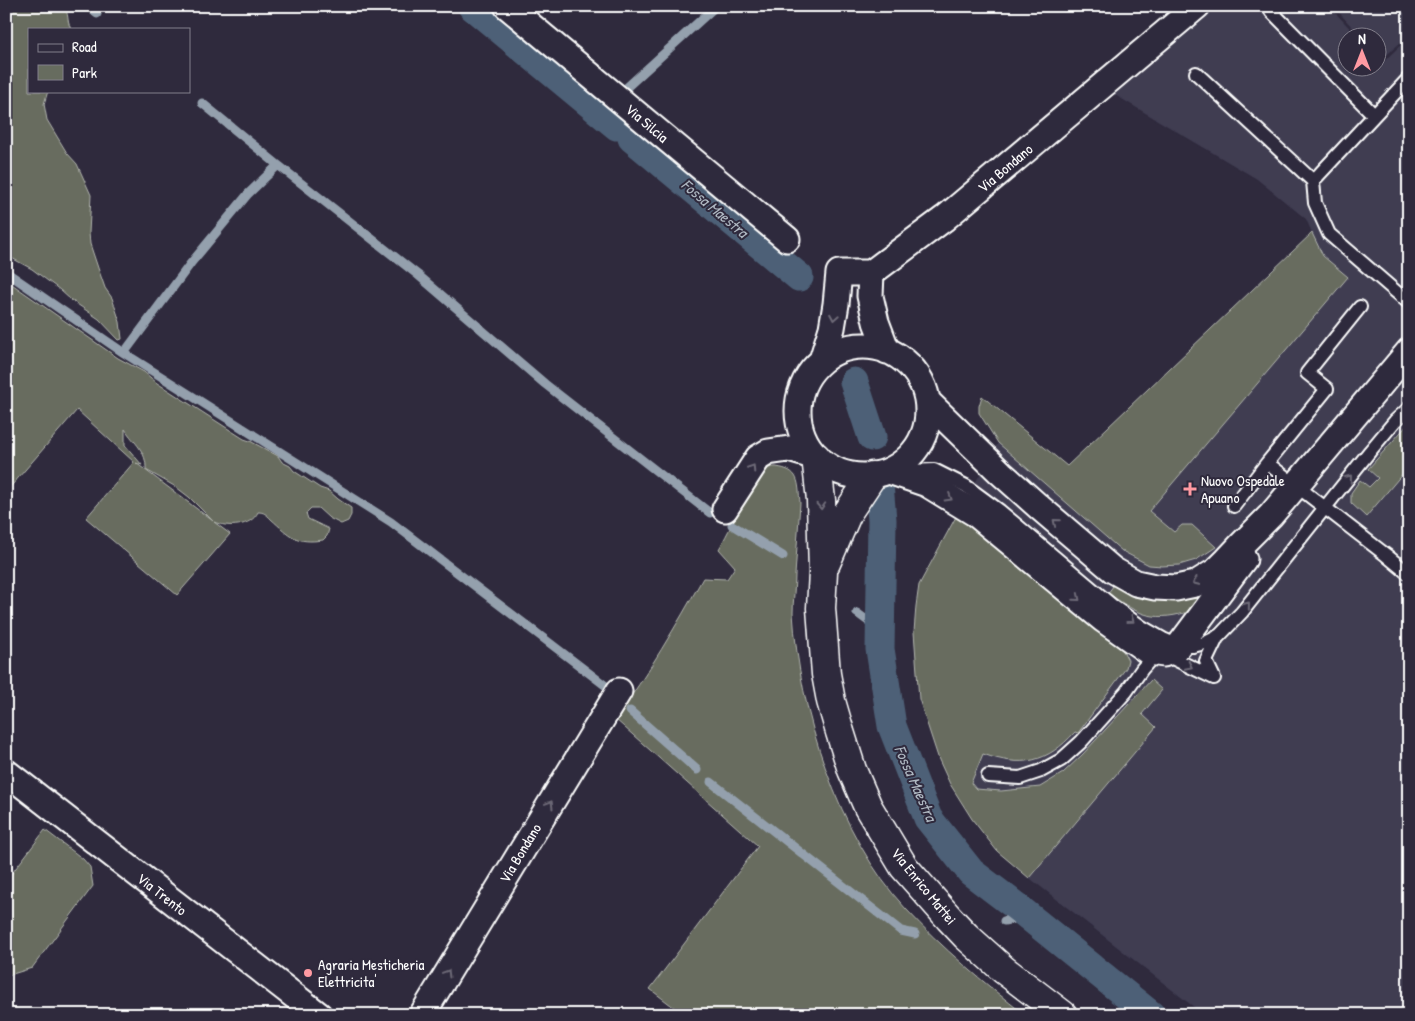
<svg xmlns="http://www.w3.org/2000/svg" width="1415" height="1021" font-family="'Patrick Hand',sans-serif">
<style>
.built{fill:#3f3c51}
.green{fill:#676c5f;stroke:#b3b6af;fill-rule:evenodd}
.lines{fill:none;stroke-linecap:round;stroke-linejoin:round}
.stream{stroke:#94a0ad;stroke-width:9}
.canal{stroke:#4d6177;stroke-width:29}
.service-casing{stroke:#fff;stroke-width:16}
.minor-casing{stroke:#fff;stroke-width:29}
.tertiary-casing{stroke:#fff;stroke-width:31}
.service{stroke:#2f2a3d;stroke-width:12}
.minor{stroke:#2f2a3d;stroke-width:25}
.tertiary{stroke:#2f2a3d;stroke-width:28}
.oneway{stroke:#6d6a77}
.poi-dot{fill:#ff9aa2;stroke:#2f2a3d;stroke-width:2}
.labels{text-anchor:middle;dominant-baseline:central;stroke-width:4;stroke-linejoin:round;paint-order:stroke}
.street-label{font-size:15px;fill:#fff;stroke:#2f2a3d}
.poi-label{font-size:15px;fill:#fff;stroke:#2f2a3d;text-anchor:start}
.water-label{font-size:16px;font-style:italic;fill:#afb8c2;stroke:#2f2a3d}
</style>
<rect width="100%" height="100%" fill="#2f2a3d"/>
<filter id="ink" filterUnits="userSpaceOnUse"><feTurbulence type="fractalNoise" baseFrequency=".02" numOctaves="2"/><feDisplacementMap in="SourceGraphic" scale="10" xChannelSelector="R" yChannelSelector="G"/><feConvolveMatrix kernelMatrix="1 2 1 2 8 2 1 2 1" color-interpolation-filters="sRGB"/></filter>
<g filter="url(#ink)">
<path class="built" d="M1218,6h111l29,31 -10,1v30h30v-9l4,4 27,-26v978h-205l-191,-150 -16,-14 -25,-32 -22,-35 -11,-24 -20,-61 -5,-67 2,-26 3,-21 39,-72 40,-70 -19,-30v-7l3,-10 85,70 245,-233 -6,-14 -49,-40 -147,-87z
M1333,6h76v29l-28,25 -3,-4v-18l-17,-1z"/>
<path class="green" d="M6,6h57c7,8 3,14 8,23h-42v62h19l-4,13 3,16 20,33 10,11 14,31 -2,38 1,11 8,24 7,20 7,10 8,24 2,17 -3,1 -20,-21 -28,-19 -11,-10 -28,-21 -26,-14z
M1312,233l11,23 25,21 -199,234 25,21 8,-7h10l24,22 -20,13 -17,5 -17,1 -13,-1 -27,-14 -124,-108 -19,-30v-7l3,-10 85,70z
M6,280l112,78 26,14 13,11 87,56 6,2 28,15 4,6 8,4 4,5 26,17 9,3 9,8 13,9v7l-3,6 -7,3 -12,-6 -11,-10h-7l-5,5 2,6 21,10 -2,7 -4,4c-27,4 -33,-4 -52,-21 -5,-5 -7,-7 -13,-7 -7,15 -30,16 -44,10l16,12 -53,61 -91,-77 48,-56 -57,-52 -71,82zM125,429c9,14 22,22 21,41l30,17 13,10 24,24 -77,-58 6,2 -17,-20z
M1409,423v43l-43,51 -15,-14v-10l9,-13 9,7 9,-9 -10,-9z
M776,467c24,3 22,15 24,36 -2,24 -3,48 -5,72 0,12 -2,25 -2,38 6,98 45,223 113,296 36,39 77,73 119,106h-341l-34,-26 108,-143 -143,-127c33,-45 61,-93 88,-141l24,1 8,-12 -16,-18c9,-16 36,-73 49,-80 2,-2 5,-2 8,-2z
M958,513l165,138 5,9 -2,8 -48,65 -3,-1c-28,31 -53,36 -92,22l-12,29 5,6 25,2 39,-4 23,-14 20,-19 68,-74 11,10 -20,24 14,13 -127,151 -32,-27 -25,-32 -22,-35 -11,-24 -20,-61 -5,-67 2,-26 3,-21z
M1116,582l98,2c-5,7 -9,17 -16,22 -4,4 -12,7 -18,8 -33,8 -47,-4 -72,-21z
M45,830l38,29 7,8 3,19 -61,82 -26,8v-95z"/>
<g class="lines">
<path class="stream" d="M88,6l9,8
M626,88l90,-82
M202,103l76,62 140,110 127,109 165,129
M6,272l118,81 267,169 215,164
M124,353l67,-90 57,-69 30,-29
M732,525l51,31
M857,613l23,17
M630,711l67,59
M711,782l190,149 14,3
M1004,921l24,-5"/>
<path class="canal" d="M472,6l145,120
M632,138l167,139
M854,382l18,55
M879,484l3,36 -2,129 12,77 36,92 43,54 46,35 134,108"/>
<g class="service-casing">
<path id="service" d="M1271,11l103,104
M1196,73l117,108
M1409,78l-96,103 2,22 14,31 80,69
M1267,463l60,-74 -20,-16 53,-66
M911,471l23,-1 32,16 34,25 114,96 28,20 21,12 16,7h14l12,-3 14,-7 23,-24 128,-161 25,-30 14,-13
M1234,506l33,-43 119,92 23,19
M1164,654l50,24
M1214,678l-8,-17 12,-25
M988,776l32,2 21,-7 20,-11 20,-18 45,-50 16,-23 14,-16"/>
</g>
<g class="minor-casing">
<path id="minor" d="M507,6l280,233
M871,273l74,-55 252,-212
M871,273l-1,23 6,26 11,29
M798 411a65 65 0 1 1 130 0a65 65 0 1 1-130 0Z
M822,360l10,-32 4,-24 3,-31h32
M928,402l73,71 38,34 74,63 23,13 19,4 21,1 19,-4 21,-13 11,-11 15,-16 29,-29 138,-164
M889,471l38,13 49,30 128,106 45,32 15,2 15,-8 65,-87
M725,509l33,-51 10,-6 21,-3 27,8
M6,772l313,243
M422,1015l197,-324"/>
</g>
<g class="tertiary-casing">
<path id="tertiary" d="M816,457l5,43 2,72 -2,36 5,66 5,27 9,31 12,38 16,37 36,60 45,51 17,18 38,34 59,45
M826,563l22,-51 24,-36"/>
</g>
<use href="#service" class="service"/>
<use href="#minor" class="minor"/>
<use href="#tertiary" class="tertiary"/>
</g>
<defs><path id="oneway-chevron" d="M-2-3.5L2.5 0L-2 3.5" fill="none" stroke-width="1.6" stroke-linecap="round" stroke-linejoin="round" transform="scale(1.25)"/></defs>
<g class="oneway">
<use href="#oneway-chevron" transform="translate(834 317) rotate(100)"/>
<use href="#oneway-chevron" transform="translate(752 468) rotate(-57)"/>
<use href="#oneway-chevron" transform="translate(1349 478) rotate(-51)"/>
<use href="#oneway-chevron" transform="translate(949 498) rotate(31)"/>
<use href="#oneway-chevron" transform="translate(821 506) rotate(87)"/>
<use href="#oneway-chevron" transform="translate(1056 522) rotate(-140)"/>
<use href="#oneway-chevron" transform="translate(1196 582) rotate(156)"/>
<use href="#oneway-chevron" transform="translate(1077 598) rotate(39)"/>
<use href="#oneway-chevron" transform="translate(1247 605) rotate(-51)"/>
<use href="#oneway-chevron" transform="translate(1131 620) rotate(36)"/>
<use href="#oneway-chevron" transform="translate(1189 666) rotate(26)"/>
<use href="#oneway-chevron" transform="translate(550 804) rotate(-59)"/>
<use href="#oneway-chevron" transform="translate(447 973) rotate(-59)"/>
</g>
</g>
<g class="poi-dot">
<path d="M1187.5 481.5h5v5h5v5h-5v5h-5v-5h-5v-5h5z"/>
<circle cx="308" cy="973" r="5"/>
</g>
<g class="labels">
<g class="street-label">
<text transform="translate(647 123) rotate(40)">Via Silcia</text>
<text transform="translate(1005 168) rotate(-40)">Via Bondano</text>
<text transform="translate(520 853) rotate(-59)">Via Bondano</text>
<text transform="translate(924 886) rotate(51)">Via Enrico Mattei</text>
<text transform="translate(162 894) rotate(38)">Via Trento</text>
</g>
<g class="poi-label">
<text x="1201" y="480">Nuovo Ospedale<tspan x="1201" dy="17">Apuano</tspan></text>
<text x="318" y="964">Agraria Mesticheria<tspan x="318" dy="17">Elettricita'</tspan></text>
</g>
<g class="water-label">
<text transform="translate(715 208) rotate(40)">Fossa Maestra</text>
<text transform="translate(916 783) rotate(66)">Fossa Maestra</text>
</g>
</g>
<rect width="1415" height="1021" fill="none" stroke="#2f2a3d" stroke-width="25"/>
<rect x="12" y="12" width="1390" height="996" fill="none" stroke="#fff" stroke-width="2" filter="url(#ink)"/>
<rect x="28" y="28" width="162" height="65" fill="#2f2a3d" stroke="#827f8b"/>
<rect x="38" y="44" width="25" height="8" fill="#2f2a3d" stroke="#827f8b"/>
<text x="72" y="52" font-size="15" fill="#ffffff">Road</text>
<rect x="38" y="65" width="25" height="15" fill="#676c5f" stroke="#827f8b"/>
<text x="72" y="78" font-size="15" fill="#ffffff">Park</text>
<g transform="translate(1362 52)"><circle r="24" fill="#2f2a3d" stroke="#827f8b"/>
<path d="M0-4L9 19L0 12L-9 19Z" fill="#ff9aa2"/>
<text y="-8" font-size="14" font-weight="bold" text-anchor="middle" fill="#ffffff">N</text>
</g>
</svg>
